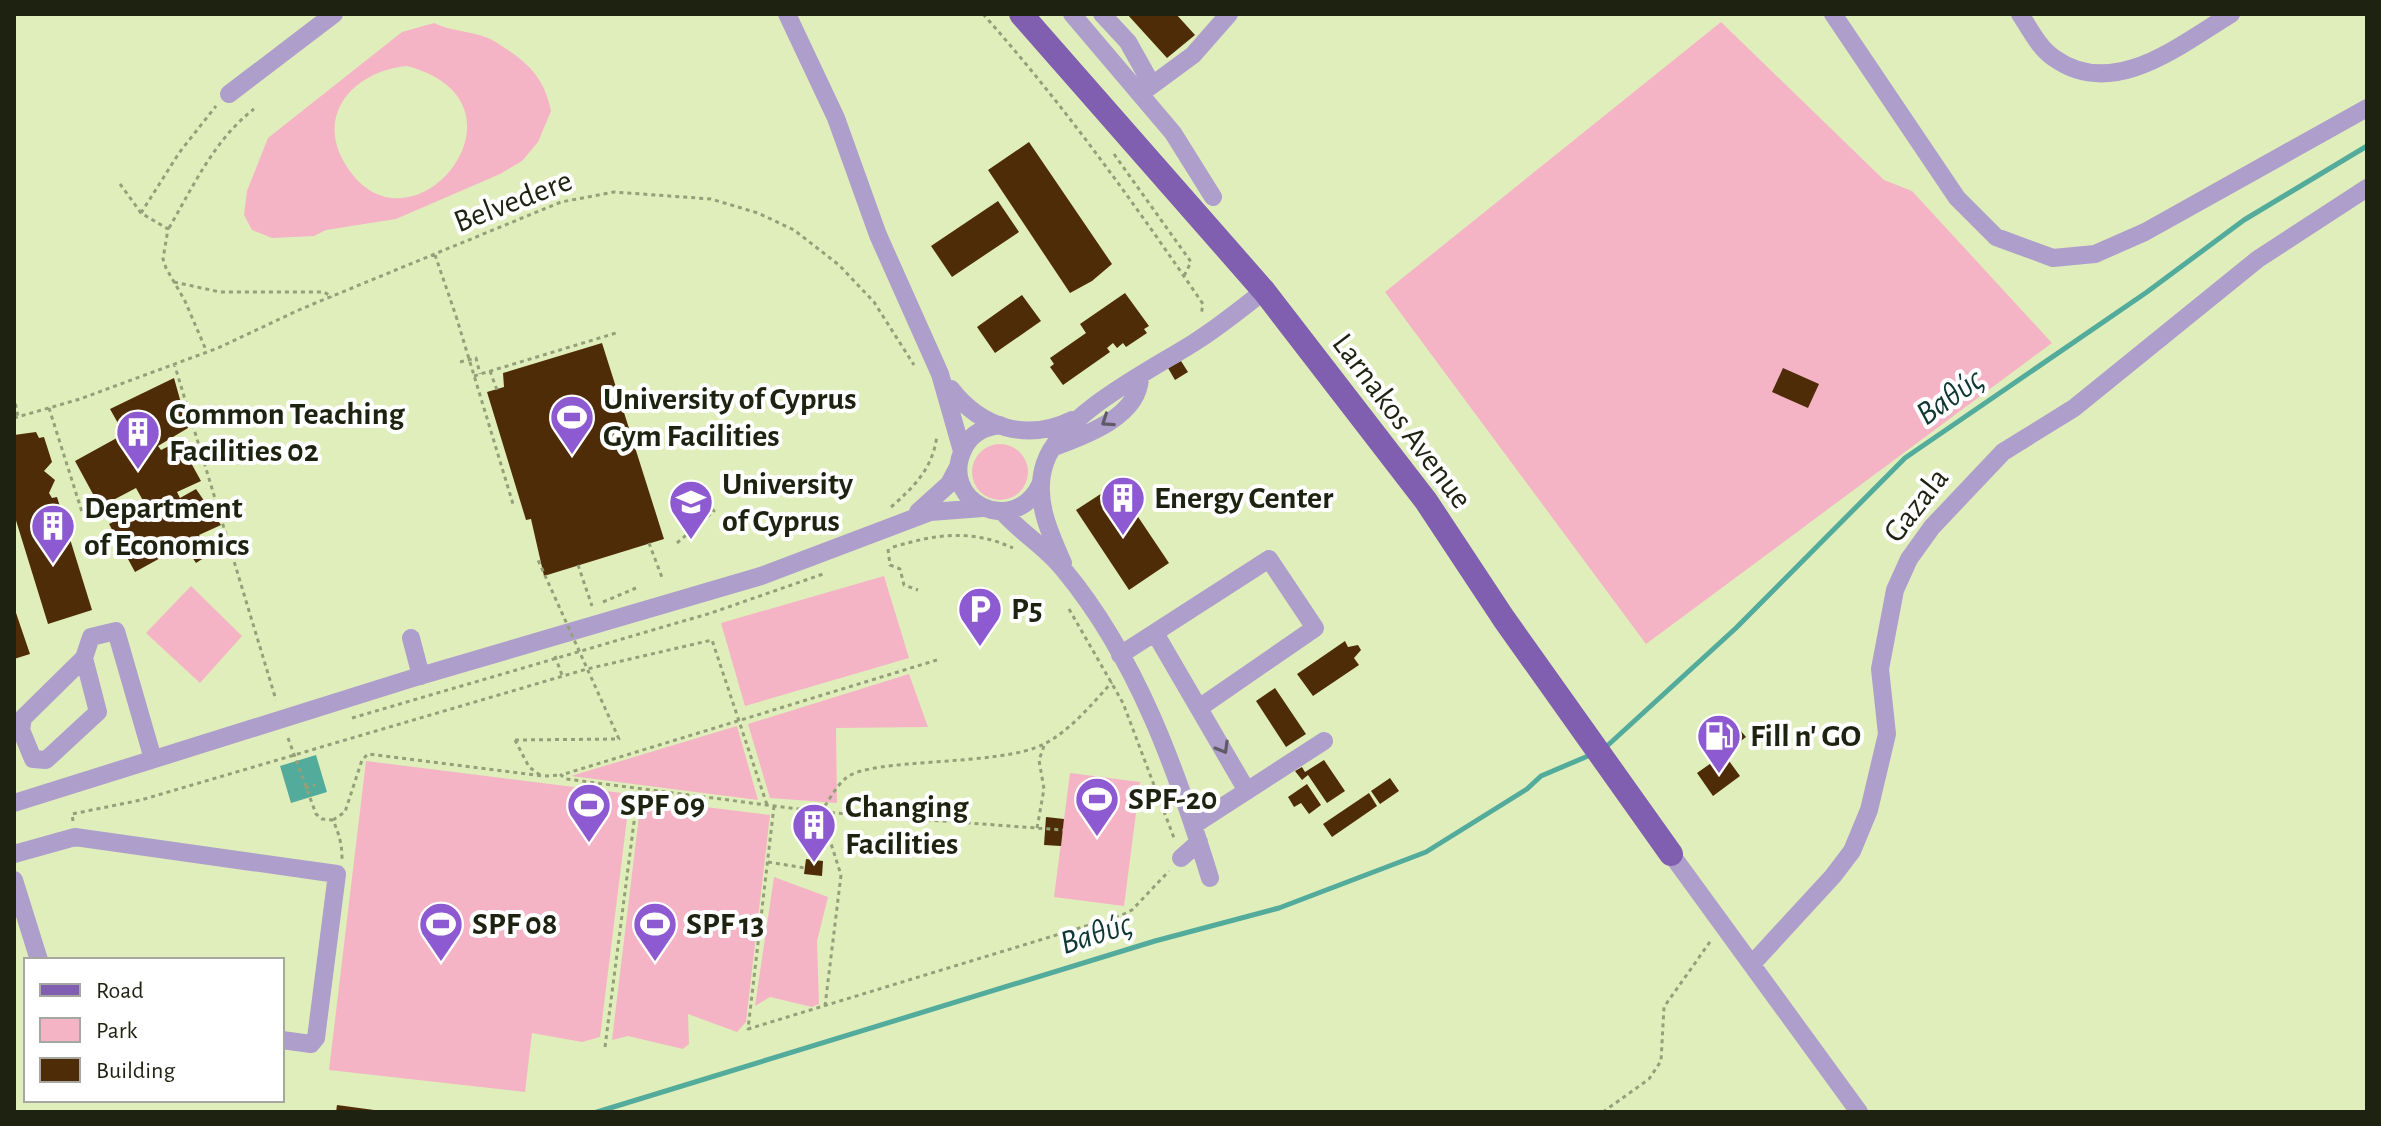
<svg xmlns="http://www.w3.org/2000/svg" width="2381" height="1126" font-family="'Alegreya Sans',sans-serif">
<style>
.green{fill:#f4b4c5;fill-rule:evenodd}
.water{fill:#53ab9c}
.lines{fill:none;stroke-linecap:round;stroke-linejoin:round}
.stream{stroke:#53ab9c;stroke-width:5}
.building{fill:#4f2c08}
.path{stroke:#959f7a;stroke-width:3;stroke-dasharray:4 4;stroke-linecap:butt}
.minor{stroke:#ae9ecb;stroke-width:18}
.major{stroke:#805fb0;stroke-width:24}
.path-bridge{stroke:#959f7a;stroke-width:3;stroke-dasharray:4 4;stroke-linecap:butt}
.oneway{stroke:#5f5a65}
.labels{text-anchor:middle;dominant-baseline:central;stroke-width:8;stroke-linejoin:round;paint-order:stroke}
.street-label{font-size:32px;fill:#1e2311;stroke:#fff}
.poi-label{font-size:32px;font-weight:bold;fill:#1e2311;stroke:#fff;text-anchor:start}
.water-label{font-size:34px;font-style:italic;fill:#0f3832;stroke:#fff}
</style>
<rect width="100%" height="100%" fill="#e0eebc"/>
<path class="green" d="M1721,22l163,158 28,11 140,152 -406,301 -261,-352z
M434,23c18,9 43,8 60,18 31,19 50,34 57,70l-13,31 -16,19 -22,13 -104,45 -70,11 -12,6 -42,2 -20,-8 -8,-15 3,-24 21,-53 134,-106zM407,66c140,37 0,205 -63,96 -29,-51 14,-92 63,-96z
M972 472a28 28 0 1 1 56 0a28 28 0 1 1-56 0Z
M884,576l25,82 -164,48 -24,-83z
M191,586l51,50 -42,47 -54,-50z
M909,674l19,53 -92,1 1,75 -67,-5 -22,-74z
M737,726l21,74 -187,-24z
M366,761l264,33 -30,243 -18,5 -50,-9 -7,59 -196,-22z
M1070,773l70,9 -16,124 -70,-9z
M641,799l129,16 -24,207 -9,10 -49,-18 1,30 -6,5 -55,-13 -16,4z
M774,877l54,20 -11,44 2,63 -7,3 -42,-10 -15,9z"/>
<path class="water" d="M316,755l11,37 -36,11 -11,-37z"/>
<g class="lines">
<path class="stream" d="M1607,746l129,-118 169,-170 242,-166 97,-72 123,-74
M597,1112l558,-171 124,-33 147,-56 101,-63 14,-13 47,-20"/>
</g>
<path class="building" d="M1127,14h49l19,21 -28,23z
M1029,142l83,122 -20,17 -22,12 -82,-123z
M998,201l21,31 -67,45 -21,-31z
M1125,293l24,33 -5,3 3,4 -21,14 -3,-4 -6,5 -4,-5 -6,5 3,4 -47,33 -13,-18 4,-3 -4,-6 36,-25 -6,-9z
M1022,295l19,26 -46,32 -18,-26z
M602,343l62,196 -120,37 -13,-57 -5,1 -39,-128 17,-5 -1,-14z
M1181,361l7,11 -13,8 -7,-12z
M1783,368l36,16 -11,24 -36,-16z
M174,378l14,50 -30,18 3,4 18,-9 22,40 -24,11 3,6 16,-9 25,36 -22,10 11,19 -14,9 -12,-18 -49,27 -26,-48 37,-18 -10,-18 -36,19 -25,-46 49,-27 -14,-25z
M36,432l3,6 5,-1 8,25 -8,9 11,9 -6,13 3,5 5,-1 35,113 -44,14 -34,-110v-79z
M1116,484l53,79 -40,27 -53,-80z
M14,607l16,47 -16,5z
M1345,641l3,6 10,-2 3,5 -7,8 5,7 -46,31 -16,-22z
M1275,688l31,46 -20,13 -30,-46z
M1736,725l10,12 -22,17 -10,-12z
M1724,754l16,22 -27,20 -16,-23z
M1324,760l21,31 -18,12 -19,-28 -6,5 -7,-9 7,-4 3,5z
M1390,778l9,13 -19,13 -9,-13z
M1307,784l14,21 -12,9 -8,-11 -7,4 -6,-10z
M1369,793l8,13 -45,31 -9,-13z
M1046,817l18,2 -3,27 -17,-1z
M806,859l17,2 -1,15 -18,-2z
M337,1105l37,5v2h-38z"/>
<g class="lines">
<path class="path" d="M983,14c81,91 151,189 220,290l-2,11
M1114,154l77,108 -7,14
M120,184l21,29 27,16 -5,30 3,9 19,33 21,49
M141,213l38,-60 37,-47
M169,228c25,-43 45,-88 85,-119
M435,255l21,61
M174,282l46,10h104l8,5
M460,362l16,-4 4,16
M174,363l102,337
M490,371l7,19
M474,376l142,-43
M14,396l4,21
M49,408l33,104
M14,418l66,-19 138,-51 83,-39 260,-107 53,-10 97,7 47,14 36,17 45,35 35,37 40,63
M891,507c24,-21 42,-39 46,-72
M649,543l14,37
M677,543l37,-32 -9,-9
M893,547c44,-13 78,-18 120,1
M888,549l2,16 10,4 4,16 14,5
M578,565l14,41
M603,602l33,-14
M1069,609l54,94 51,135
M555,656l7,19
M937,660l-376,115 5,4 255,33c7,-10 15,-26 25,-34 24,-21 154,-11 198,-34 26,-13 49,-41 68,-62
M352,718l359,-105 112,-39
M288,738l28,76 6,5 11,1c6,14 9,24 9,39
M515,740l14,27 11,8
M305,788l10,-3
M774,806l-26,223 374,-114 10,-5 37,-39
M333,820l12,-8 17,-52 6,-6 175,22 18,-1
M73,821l-1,-7 69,-14 446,-131 125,-29 55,165
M1037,828l7,-39 -5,-29 5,-14
M768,862l37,6
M825,1006l16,-131 -20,-63 242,18
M605,1047l33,-256
M1603,1112l46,-33 12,-18 3,-54 48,-68"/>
<path class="minor" d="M787,14l49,104 42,117 62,139 22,77
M1072,14l101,119 40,64
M1102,14l26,28 24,43
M1833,14l124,184 39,39 57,21 42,-4 50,-22 222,-124
M2020,14c10,15 19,34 34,44 60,43 127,-14 177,-44
M229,94l105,-80
M1140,94l53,-39 36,-41
M951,389c30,39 76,53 121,31
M1000,425c-15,2 -27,7 -35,21 -30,55 50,94 76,37
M1054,447c33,-12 85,-31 86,-70
M1002,511c19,22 44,36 62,59 73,88 113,201 146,308
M918,512l31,-28 9,-17
M1063,563c-14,-31 -30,-66 -18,-100 16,-49 108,-94 150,-121 24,-15 46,-33 69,-51
M1155,633l92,158
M411,638l10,38
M1120,655l149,-96 46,69 -116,80
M84,658l14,54 -52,48 -13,-1 -12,-29 2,-12 61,-60 7,-21 25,-6 37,128
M14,803l399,-125 348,-102 169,-64 53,-4
M1194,825l130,-84
M14,854l61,-17 262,37 -21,164 -5,6 -29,-4
M1671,854l188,258
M1181,858l18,-16
M14,880l25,80
M1753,963l80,-87 19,-25 17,-41 18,-76 -7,-65 15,-79 14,-31 23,-32 71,-75 71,-44 184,-149 109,-71"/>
<path class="major" d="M1021,14l243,277 162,210 78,118 167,235"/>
<path class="path-bridge" d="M456,316l57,188
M515,740l104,-1 -81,-179"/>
</g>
<defs><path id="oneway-chevron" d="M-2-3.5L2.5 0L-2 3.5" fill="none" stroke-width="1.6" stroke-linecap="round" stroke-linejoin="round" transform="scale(2)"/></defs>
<g class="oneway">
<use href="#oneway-chevron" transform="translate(1107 421) rotate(146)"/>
<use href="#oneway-chevron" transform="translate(1223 748) rotate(60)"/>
</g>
<defs>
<g id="stadium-pin" transform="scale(2.3)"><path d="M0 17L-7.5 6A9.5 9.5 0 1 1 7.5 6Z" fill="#8e5ad2" stroke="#fff"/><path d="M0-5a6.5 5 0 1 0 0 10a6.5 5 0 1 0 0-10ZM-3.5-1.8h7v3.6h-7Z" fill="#fff"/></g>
<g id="building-pin" transform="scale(2.3)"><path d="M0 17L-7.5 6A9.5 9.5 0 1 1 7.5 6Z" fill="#8e5ad2" stroke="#fff"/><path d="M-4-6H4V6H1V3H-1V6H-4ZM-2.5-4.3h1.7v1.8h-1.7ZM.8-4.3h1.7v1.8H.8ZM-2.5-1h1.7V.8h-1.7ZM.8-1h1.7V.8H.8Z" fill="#fff"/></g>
<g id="university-pin" transform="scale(2.3)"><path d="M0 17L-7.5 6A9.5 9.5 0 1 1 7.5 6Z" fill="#8e5ad2" stroke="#fff"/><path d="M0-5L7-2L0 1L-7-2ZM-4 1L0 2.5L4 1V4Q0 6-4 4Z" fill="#fff"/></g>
<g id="parking-pin" transform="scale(2.3)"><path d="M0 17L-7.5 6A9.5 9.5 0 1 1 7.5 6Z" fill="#8e5ad2" stroke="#fff"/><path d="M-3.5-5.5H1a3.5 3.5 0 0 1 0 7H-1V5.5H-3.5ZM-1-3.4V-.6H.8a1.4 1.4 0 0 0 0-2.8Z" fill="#fff"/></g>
<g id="fuel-pin" transform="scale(2.3)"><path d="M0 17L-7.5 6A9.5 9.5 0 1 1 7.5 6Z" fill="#8e5ad2" stroke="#fff"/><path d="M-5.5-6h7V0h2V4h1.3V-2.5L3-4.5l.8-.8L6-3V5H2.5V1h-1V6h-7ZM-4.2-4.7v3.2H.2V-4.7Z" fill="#fff"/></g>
</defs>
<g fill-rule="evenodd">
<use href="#stadium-pin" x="572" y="417"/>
<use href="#building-pin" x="138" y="432"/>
<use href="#building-pin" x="1123" y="498"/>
<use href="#university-pin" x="691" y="502"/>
<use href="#building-pin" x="53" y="526"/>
<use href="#parking-pin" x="980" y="609"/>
<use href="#fuel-pin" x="1719" y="736"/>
<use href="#stadium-pin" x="1097" y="799"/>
<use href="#stadium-pin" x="589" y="805"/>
<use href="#building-pin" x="814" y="825"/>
<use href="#stadium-pin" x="441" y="924"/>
<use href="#stadium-pin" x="655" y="924"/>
</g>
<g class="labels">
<g class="street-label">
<text transform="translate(513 201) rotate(-21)">Belvedere</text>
<text transform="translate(1402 421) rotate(53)">Larnakos Avenue</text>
<text transform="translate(1916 505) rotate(-52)">Gazala</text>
</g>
<g class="poi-label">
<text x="603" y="399">University of Cyprus<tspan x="603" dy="37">Gym Facilities</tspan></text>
<text x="169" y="414">Common Teaching<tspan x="169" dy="37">Facilities 02</tspan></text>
<text x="722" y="484">University<tspan x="722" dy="37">of Cyprus</tspan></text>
<text x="1154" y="498">Energy Center</text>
<text x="84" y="508">Department<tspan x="84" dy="37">of Economics</tspan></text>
<text x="1011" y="609">P5</text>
<text x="1750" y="736">Fill n' GO</text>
<text x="1128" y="799">SPF-20</text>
<text x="620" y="805">SPF 09</text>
<text x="845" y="807">Changing<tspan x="845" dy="37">Facilities</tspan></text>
<text x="472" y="924">SPF 08</text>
<text x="686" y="924">SPF 13</text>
</g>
<g class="water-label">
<text transform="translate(1950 397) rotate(-35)">Βαθύς</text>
<text transform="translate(1096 934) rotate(-17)">Βαθύς</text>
</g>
</g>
<rect width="2381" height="1126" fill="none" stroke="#1e2311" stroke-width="32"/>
<rect x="24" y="958" width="260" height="144" fill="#ffffff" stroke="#a5a7a0" stroke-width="2"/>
<rect x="40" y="984" width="40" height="12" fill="#805fb0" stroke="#a5a7a0" stroke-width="2"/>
<text x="96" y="998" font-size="24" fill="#1e2311">Road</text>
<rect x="40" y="1018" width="40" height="24" fill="#f4b4c5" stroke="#a5a7a0" stroke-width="2"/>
<text x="96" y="1038" font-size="24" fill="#1e2311">Park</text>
<rect x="40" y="1058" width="40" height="24" fill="#4f2c08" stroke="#a5a7a0" stroke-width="2"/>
<text x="96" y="1078" font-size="24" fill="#1e2311">Building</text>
</svg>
